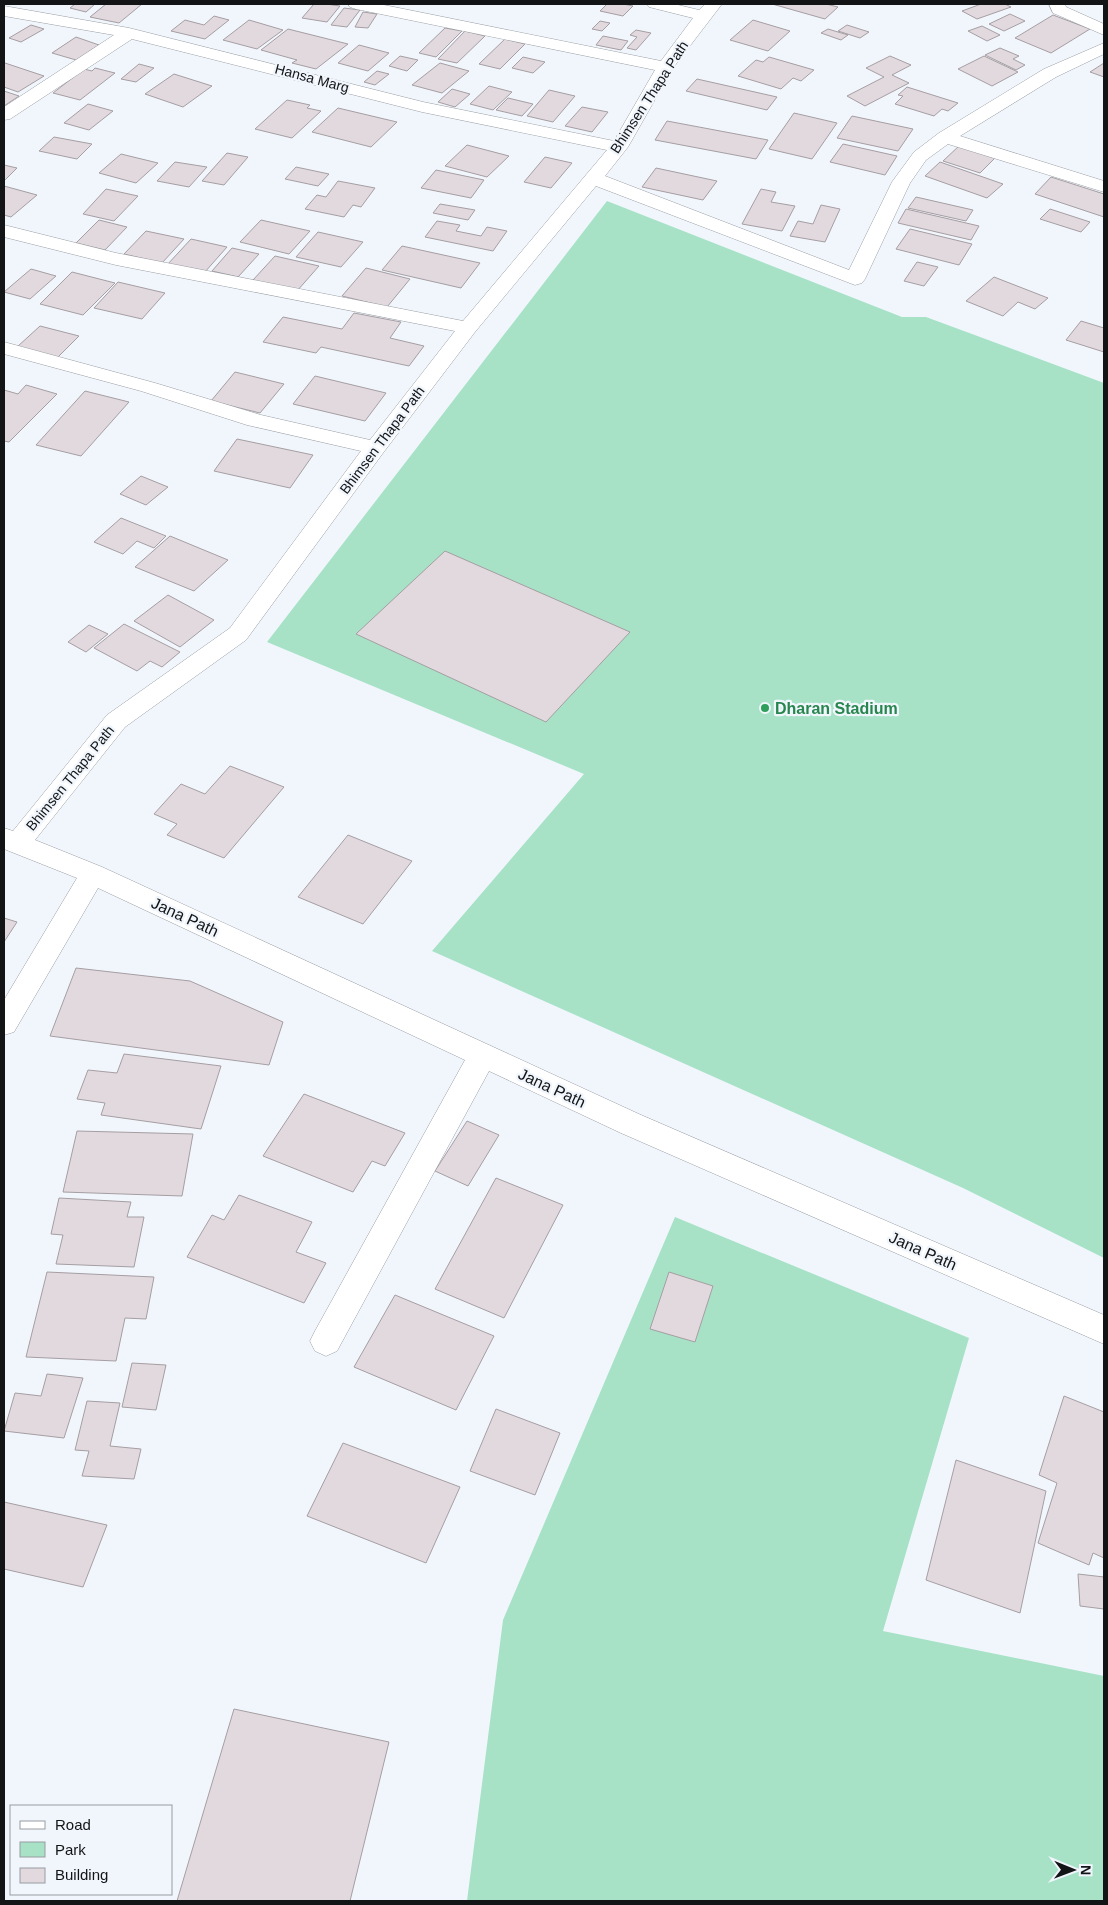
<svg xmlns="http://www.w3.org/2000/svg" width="1108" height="1905" font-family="Arial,sans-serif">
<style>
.green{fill:#a7e2c6}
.building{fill:#e1d9de;stroke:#a59ea2}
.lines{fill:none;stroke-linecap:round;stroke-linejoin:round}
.minor-casing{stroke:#9a9ea4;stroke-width:1}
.minor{fill:#fff;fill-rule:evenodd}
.leisure-dot{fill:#2e9e5b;stroke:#f1f6fd;stroke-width:2}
.labels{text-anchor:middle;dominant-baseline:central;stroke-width:4.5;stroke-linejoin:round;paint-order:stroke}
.far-street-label{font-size:14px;fill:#121416;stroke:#f1f6fd}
.leisure-label{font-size:16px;font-weight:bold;fill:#27864d;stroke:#f1f6fd;text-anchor:start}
.street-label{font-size:16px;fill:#121416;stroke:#f1f6fd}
</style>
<rect width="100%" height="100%" fill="#f1f6fd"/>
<path class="green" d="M607,201l295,116h24l178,66v875l-141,-70 -531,-237 152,-177 -317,-132z
M675,1217l294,121 -86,293 221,45v225h-637l36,-281z"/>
<path class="building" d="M75,4h20l-9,8 -16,-4z
M106,4h36l-23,19 -29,-6z
M314,4h12l14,2 -13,16 -25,-4z
M607,4h16l10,2 -10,10 -23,-5z
M772,4h54l12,3 -13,12z
M981,4h24l6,3 -34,12 -15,-8z
M344,8l16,2 -13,17 -16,-2z
M363,12l14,2 -9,14 -13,-1z
M1010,14l15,7 -21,10 -15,-7z
M1053,15l37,14 -39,24 -36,-15z
M214,16l15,4 -24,19 -34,-8 14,-11 19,5z
M249,20l34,10 -26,19 -34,-9z
M753,20l37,11 -22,20 -38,-11z
M600,21l10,2 -8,8 -10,-2z
M31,25l13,4 -23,13 -12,-4z
M847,25l22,7 -9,6 -22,-7z
M982,26l18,9 -13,6 -19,-10z
M445,28l17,3 -26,26 -17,-4z
M288,29l60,15 -32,25 -24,-6 5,-3 -36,-10z
M828,29l20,6 -7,5 -20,-7z
M636,30l15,3 -15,17 -9,-2 10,-11 -7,-2z
M465,31l20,5 -28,27 -19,-4z
M603,36l25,5 -7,9 -25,-5z
M76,37l23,8 -23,15 -24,-7z
M505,39l20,5 -25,25 -21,-5z
M359,45l30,8 -21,18 -30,-8z
M1000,48l19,8 -6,3 12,6 -9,5 -31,-15z
M400,56l18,4 -11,11 -18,-5z
M890,56l21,9 -19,10 17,8 -44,23 -18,-10 37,-19 -18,-9z
M984,56l34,16 -26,14 -34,-17z
M523,57l22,5 -12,11 -21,-5z
M769,57l45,13 -13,11 -8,-3 -12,11 -43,-13 18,-16 7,2z
M4,63h1l39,13 -26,16 -14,-5z
M440,63l29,8 -27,22 -30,-8z
M1104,63v14l-14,-5z
M139,64l15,4 -18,14 -15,-3z
M95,68l20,5 -35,27 -27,-7 31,-24 8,2z
M377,71l12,3 -14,11 -11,-3z
M174,74l38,12 -29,21 -38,-13z
M697,79l80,18 -10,13 -81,-19z
M489,86l23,6 -19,18 -23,-6z
M907,87l51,16 -10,8 -6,-2 -8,7 -39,-12 8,-8 -5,-1z
M452,89l18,5 -15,13 -17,-5z
M549,90l26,6 -22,26 -26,-6z
M4,91l15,5 -15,10z
M508,98l25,6 -11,12 -26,-6z
M287,100l23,5 -3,3 14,3 -29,27 -37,-9z
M88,104l25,7 -24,19 -25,-7z
M582,107l26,5 -16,20 -27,-6z
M338,108l59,14 -26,25 -59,-15z
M794,113l43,10 -25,36 -43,-10z
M852,116l61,13 -15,22 -61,-13z
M667,121l101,19 -12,19 -101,-19z
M54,137l38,7 -15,15 -38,-8z
M843,144l54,12 -12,19 -55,-13z
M467,145l42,11 -22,21 -42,-11z
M960,145l36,12 -16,16 -37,-12z
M227,153l21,4 -24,28 -22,-4z
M121,154l37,9 -22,20 -37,-10z
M545,157l27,6 -21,25 -27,-6z
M175,162l32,5 -18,20 -32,-6z
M940,162l63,22 -16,14 -62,-22z
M4,165l13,3 -12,12h-1z
M296,167l33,7 -11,12 -33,-7z
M656,168l61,13 -14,19 -61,-13z
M436,170l48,10 -13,18 -50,-10z
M1051,177l53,17v23l-69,-23z
M338,181l37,7 -14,19 -8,-2 -9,12 -39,-8 12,-14 9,2z
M4,186l33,9 -26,22 -7,-2z
M106,189l32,7 -24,25 -31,-7z
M761,189l15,3 -5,10 24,4 -13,25 -40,-7z
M916,197l57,13 -7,11 -58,-13z
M440,204l35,6 -7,10 -35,-7z
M821,205l19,4 -15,33 -35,-6 8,-15 15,3z
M906,209l73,17 -8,14 -73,-17z
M1050,209l40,13 -9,10 -41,-13z
M99,220l28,7 -22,23 -29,-7z
M261,220l49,11 -21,23 -49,-12z
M437,221l23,4 -4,6 25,5 6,-9 20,4 -14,20 -68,-14z
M910,229l62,15 -13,21 -63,-16z
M146,231l38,8 -22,24 -38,-9z
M318,232l45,10 -22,25 -45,-10z
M191,239l36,8 -23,26 -37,-8z
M402,246l78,17 -19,25 -79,-18z
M232,248l27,6 -21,23 -26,-6z
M275,256l44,10 -22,25 -44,-11z
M917,262l21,5 -14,19 -20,-5z
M366,268l44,11 -23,28 -45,-11z
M31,269l25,7 -26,23 -26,-7z
M72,272l43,11 -32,32 -43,-11z
M994,277l54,21 -13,11 -17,-7 -15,14 -37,-15z
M118,282l47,11 -23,26 -48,-11z
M354,313l47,9 -11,16 34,8 -15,20 -88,-19 -5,6 -53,-11 20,-25 59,12z
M1081,321l23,7v24l-38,-12z
M40,326l39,10 -22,22 -40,-11z
M235,372l49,12 -24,29 -49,-12z
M315,376l71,17 -21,28 -72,-17z
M26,385l31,9 -48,48 -5,-1v-51l14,4z
M85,391l44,11 -48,54 -45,-11z
M237,439l76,16 -23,33 -76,-17z
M141,476l27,11 -22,18 -26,-11z
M121,518l45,18 -12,12 -17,-7 -14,13 -29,-12z
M170,536l58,24 -34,31 -59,-24z
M445,551l185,81 -84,90 -190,-88z
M168,595l46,25 -34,27 -46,-26z
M124,624l56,28 -18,15 -12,-6 -13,10 -43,-23z
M89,625l19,9 -22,18 -18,-10z
M230,766l54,21 -60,71 -57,-23 10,-11 -23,-10 27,-30 24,10z
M348,835l64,26 -49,63 -65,-27z
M4,918l13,4 -13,20z
M76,968l114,13 93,41 -14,43 -219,-29z
M124,1054l97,12 -20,63 -100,-14 4,-12 -28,-4 11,-29 29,3z
M304,1094l101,39 -20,33 -13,-5 -19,31 -90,-36z
M467,1121l32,14 -31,51 -33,-15z
M77,1131l116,3 -11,62 -119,-4z
M496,1178l67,27 -59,113 -69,-29z
M239,1195l73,27 -16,30 30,11 -22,40 -117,-46 25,-42 12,5z
M59,1198l72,4 -4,15h17l-10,50 -78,-3 7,-29 -12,-1z
M47,1272l107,5 -8,42 -21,-1 -9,43 -90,-4z
M669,1272l44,14 -18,56 -45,-13z
M395,1295l99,41 -38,74 -102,-43z
M132,1363l34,2 -10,45 -34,-3z
M47,1374l36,4 -19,60 -60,-7 11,-38 26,3z
M1064,1396l40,16v146l-11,-5 -4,12 -51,-22 19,-60 -18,-8z
M87,1401l33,2 -10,43 31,3 -7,30 -52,-3 7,-25 -14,-1z
M496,1409l64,24 -25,62 -65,-24z
M343,1443l117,44 -34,76 -119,-47z
M956,1460l90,31 -26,122 -94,-33z
M4,1502l103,23 -24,62 -79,-18z
M1078,1574l26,3v32l-24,-3z
M234,1709l155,33 -39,159h-173z"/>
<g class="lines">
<g class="minor-casing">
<path id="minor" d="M348,4h31l282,57 32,-43 -44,-11 -2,-3h27l25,6 6,-6h17l-49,64 -45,79 -23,29 244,94 43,-88 22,-30 25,-19 105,-64 60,-26v11l-48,23 -96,59 144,45v11l-156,-48 -22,16 -16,23 -45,96 -3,4 -7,2 -259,-99 -121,146 -92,121 -137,187 -121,87 -90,113 67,27 539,248 463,200v29l-483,-211 -132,-62 -152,280 -11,5 -11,-5 -5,-10 5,-10 150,-271 -367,-172 -84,144 -10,3v-35l73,-122 -73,-29v-21l9,3 94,-116 123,-87 131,-177 -114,-26 -106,-34 -137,-37v-12l151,41 106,32 109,25 85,-109 -339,-66 -112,-28v-12l112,28 347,68 144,-171 -185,-38 -290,-73 -122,80 -6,1v-13l110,-72 -110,-19v-10l125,22 294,74 191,39 41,-71 -299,-61 -6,-2z
M1049,4h16l1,3 38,17v11l-51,-22z"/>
</g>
<use href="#minor" class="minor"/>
</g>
<circle class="leisure-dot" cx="765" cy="708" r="5"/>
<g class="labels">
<g class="far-street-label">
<text transform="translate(312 78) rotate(15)">Hansa Marg</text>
<text transform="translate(649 97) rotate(-57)">Bhimsen Thapa Path</text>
<text transform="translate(382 440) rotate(-53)">Bhimsen Thapa Path</text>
<text transform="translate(70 778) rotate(-51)">Bhimsen Thapa Path</text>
</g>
<g class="leisure-label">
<text x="775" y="708">Dharan Stadium</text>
</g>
<g class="street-label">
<text transform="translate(185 917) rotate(25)">Jana Path</text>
<text transform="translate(552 1088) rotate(25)">Jana Path</text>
<text transform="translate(923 1251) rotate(24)">Jana Path</text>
</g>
</g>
<rect width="1108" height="1905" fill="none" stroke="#121416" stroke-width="10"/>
<rect x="10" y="1805" width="162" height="90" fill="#f1f6fd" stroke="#989ca1"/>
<rect x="20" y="1821" width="25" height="8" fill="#ffffff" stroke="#989ca1"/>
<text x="55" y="1830" font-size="15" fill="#121416">Road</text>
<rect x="20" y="1842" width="25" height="15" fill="#a7e2c6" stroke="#989ca1"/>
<text x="55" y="1855" font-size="15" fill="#121416">Park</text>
<rect x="20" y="1868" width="25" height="15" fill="#e1d9de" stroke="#989ca1"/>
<text x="55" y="1880" font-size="15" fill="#121416">Building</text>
<g transform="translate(1073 1870) rotate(91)" stroke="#f1f6fd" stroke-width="4" paint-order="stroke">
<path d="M0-4L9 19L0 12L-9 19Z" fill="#121416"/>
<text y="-8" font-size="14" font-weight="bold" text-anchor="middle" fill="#121416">N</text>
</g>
</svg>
